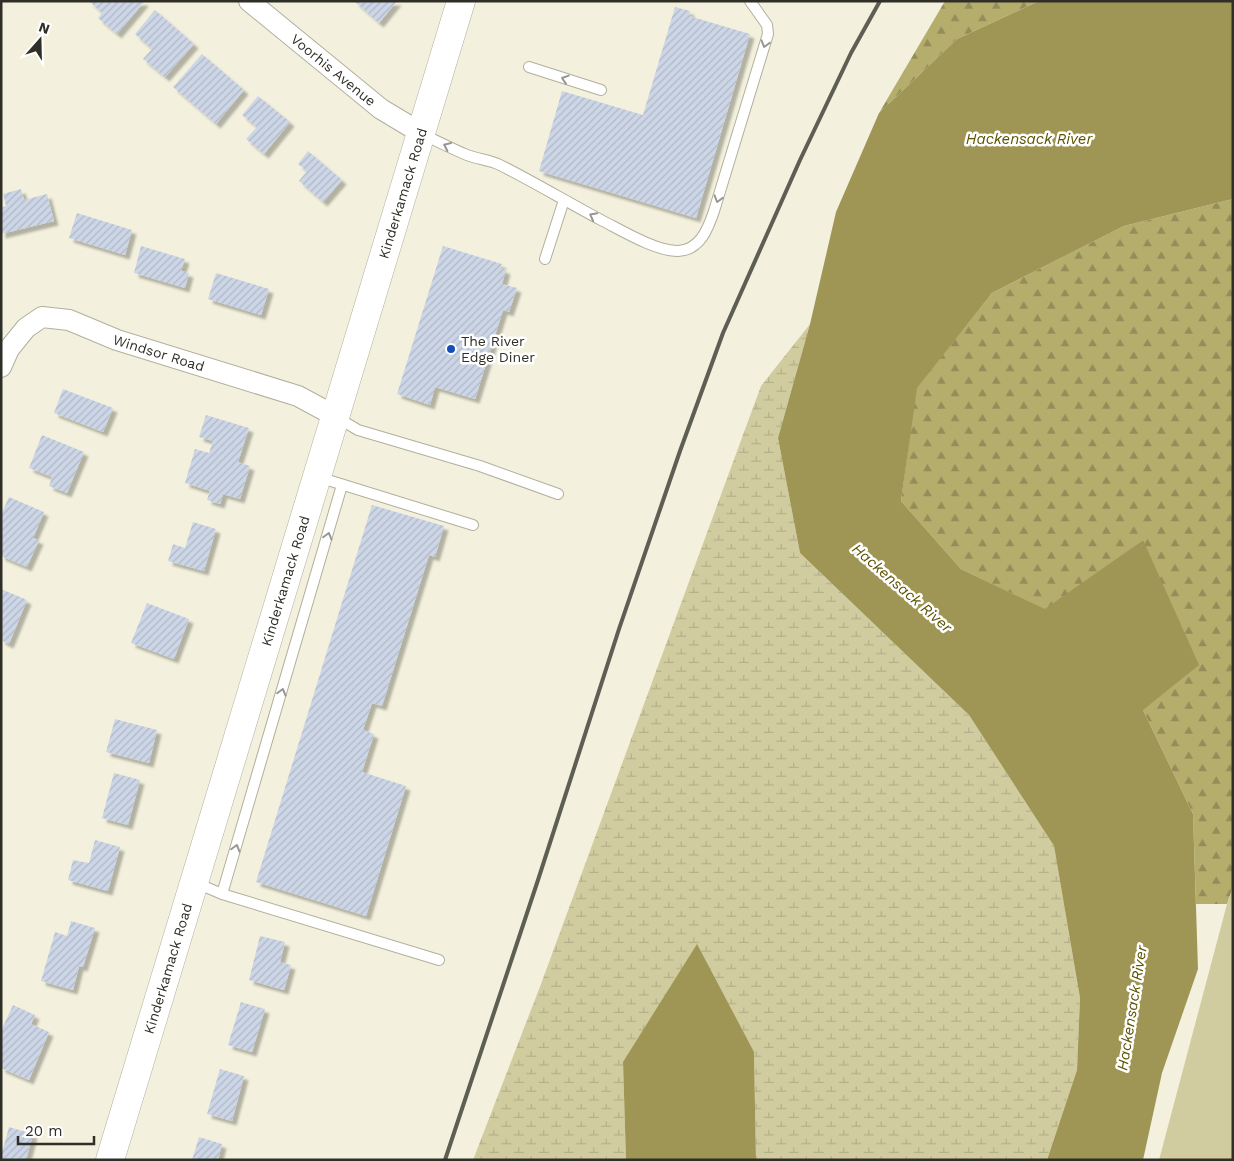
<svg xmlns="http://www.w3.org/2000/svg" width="1234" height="1161" font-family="'Work Sans',sans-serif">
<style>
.forest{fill:url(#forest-firs)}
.wetland{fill:url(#wetland-marsh)}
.park{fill:#d1cc9f}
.water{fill:#9f9656}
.building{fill:url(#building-hatch);filter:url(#shadow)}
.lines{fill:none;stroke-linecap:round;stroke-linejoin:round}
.lane-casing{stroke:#b2af9d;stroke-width:12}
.street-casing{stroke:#b2af9d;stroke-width:22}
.primary-casing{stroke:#b2af9d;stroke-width:29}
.lane{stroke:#fff;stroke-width:10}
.street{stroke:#fff;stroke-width:20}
.primary{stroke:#fff;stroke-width:28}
.rail{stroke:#5f5e54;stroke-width:4}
.oneway{stroke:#979693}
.poi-dot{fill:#154db9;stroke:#fff;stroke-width:2}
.labels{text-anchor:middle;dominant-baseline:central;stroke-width:5;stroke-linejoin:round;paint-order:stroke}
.street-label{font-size:14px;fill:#2f2e27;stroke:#fff}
.poi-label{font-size:14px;fill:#2f2e27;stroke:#fff;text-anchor:start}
.water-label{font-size:15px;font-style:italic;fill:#5d5300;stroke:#fff}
</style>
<defs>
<pattern id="forest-firs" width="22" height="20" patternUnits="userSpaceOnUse" patternTransform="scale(1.25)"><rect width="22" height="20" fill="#b5ad6c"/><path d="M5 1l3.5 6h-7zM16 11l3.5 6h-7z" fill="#948d59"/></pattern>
<pattern id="wetland-marsh" width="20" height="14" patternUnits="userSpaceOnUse" patternTransform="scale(1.25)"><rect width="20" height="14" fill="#d1cc9f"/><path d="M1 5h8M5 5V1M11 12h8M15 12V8" fill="none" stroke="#b4b089"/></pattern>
<pattern id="building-hatch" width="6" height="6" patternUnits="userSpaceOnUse" patternTransform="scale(1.25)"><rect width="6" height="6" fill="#ccd6e7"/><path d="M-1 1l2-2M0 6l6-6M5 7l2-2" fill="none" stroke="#b0b8c6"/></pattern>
<filter id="shadow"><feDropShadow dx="4.5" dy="4.5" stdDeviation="1" flood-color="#0004"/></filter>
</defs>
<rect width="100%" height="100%" fill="#f3f1dd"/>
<path class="forest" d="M945,1h94l-82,38 -78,74z
M1233,199v688l-6,17h-31l-3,-90 -50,-104v-170l-97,70 -85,-41 -60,-68 15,-113 76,-95 132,-67z"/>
<path class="wetland" d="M810,324l-32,114 22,115 169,162 85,131 26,152 -3,72 -30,90h-291l-2,-108 -131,10 3,98h-153l68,-176 220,-598z"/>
<path class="park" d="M1233,887v273h-74l68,-256z"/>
<path class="water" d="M1039,1h194v198l-109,27 -132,67 -75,95 -16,113 60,68 84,40 98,-69 56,125 -56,45 50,104 5,155 -36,104 -19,87h-96l30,-90 3,-72 -26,-152 -85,-131 -169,-162 -22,-115 32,-114 26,-112 43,-99 78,-74z
M697,944l57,108 2,108h-130l-3,-98z"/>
<path class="building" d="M89,1h54l1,1 -27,32 -19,-16 4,-5z
M354,1h43l-18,22z
M675,7l15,4 -1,5 61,18 -54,184 -157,-47 23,-80 81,24z
M155,10l39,34 -29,33 -22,-18 9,-10 -17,-15z
M202,54l42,36 -28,34 -43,-37z
M258,96l32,26 -26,32 -18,-15 11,-12 -15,-12z
M308,151l34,29 -19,22 -24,-21 8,-10 -9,-7z
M21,189l3,11 23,-6 7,27 -53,13v-26l5,-2 -3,-12z
M77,213l55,17 -7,25 -56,-17z
M141,246l44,13 -4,12 8,2 -4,15 -51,-15z
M443,246l59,18 -2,4 6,2 -4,14 15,4 -8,24 -6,-2 -28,89 -40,-12 -5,18 -33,-11z
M216,273l53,16 -8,26 -53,-16z
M63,389l50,19 -10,24 -49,-19z
M206,415l43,13 -11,34 12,4 -10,33 -17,-5 -3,10 -13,-4 3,-9 -25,-8 10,-34 14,4 4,-12 -14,-4z
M42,435l42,17 -17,41 -18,-7 3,-9 -23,-9z
M9,497l35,15 -11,26 6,2 -12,27 -26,-11v-41z
M372,505l72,21 -9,31 -6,-2 -47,151 -10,-3 -9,27 11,4 -12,38 44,14 -40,130 -110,-34z
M193,522l23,7 -12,42 -36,-10 5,-17 12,4z
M1,589l26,11 -18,44 -8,-4z
M147,603l42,16 -15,40 -43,-16z
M115,719l42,11 -8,33 -43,-11z
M114,773l26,7 -12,45 -26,-7z
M95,840l25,7 -12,44 -40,-11 5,-20 16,3z
M71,921l24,7 -12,39 -4,-1 -6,24 -32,-9 14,-49 12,4z
M260,936l25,6 -5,20 11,3 -7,25 -35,-10z
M241,1002l24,7 -13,43 -24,-7z
M13,1005l22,10 -4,9 18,8 -20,48 -28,-12v-37z
M220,1069l24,7 -12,45 -25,-7z
M9,1127l24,7 -7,26h-25v-12l2,1z
M199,1137l23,7 -4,16h-26z"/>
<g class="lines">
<g class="lane-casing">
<path id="lane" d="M529,67l72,23
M422,134c15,7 30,15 45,21 10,4 23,5 33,10 34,17 67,37 101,55 20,10 54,31 77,31 22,-1 30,-22 36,-40l54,-177 -1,-9 -17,-24
M545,259l19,-59
M336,417l22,13 122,36 78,28
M318,477l155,48
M194,882l28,12 217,66
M222,894l120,-409"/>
</g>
<g class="street-casing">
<g id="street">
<path id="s1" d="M249,1l132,108 40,24"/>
<path id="s2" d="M1,367l8,-18 17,-21 16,-11 27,3 48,20 181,56 37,20"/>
</g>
</g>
<g class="primary-casing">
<g id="primary">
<path id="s3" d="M110,1160l351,-1159"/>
</g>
</g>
<use href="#lane" class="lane"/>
<use href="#street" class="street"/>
<use href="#primary" class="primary"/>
<path class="rail" d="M445,1160l93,-280 81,-251 61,-178 43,-118 77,-173 51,-107 29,-52"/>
</g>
<defs><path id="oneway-chevron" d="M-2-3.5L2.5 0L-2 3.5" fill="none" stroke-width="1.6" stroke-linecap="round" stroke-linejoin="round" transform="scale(1.25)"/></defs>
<g class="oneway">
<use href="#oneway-chevron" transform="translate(765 44) rotate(106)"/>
<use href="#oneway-chevron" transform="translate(565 79) rotate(-162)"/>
<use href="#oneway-chevron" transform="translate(447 146) rotate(-155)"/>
<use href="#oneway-chevron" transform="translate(718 199) rotate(107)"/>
<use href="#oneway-chevron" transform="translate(593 216) rotate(-152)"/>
<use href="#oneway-chevron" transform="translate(328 536) rotate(-74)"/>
<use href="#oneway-chevron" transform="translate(282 692) rotate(-74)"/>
<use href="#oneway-chevron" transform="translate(236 848) rotate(-74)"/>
</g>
<circle class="poi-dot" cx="451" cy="349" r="5"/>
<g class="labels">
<g class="street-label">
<text stroke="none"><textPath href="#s1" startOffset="109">Voorhis Avenue</textPath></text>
<text stroke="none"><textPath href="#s3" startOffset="1010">Kinderkamack Road</textPath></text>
<text stroke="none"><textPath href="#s2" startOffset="189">Windsor Road</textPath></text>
<text stroke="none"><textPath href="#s3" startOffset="605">Kinderkamack Road</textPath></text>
<text stroke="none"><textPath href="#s3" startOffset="200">Kinderkamack Road</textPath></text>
</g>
<g class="poi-label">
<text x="461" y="341">The River<tspan x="461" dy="16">Edge Diner</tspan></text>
</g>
<g class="water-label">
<text x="1029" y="139">Hackensack River</text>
<text transform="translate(902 588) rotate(41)">Hackensack River</text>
<text transform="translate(1132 1008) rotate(-81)">Hackensack River</text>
</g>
</g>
<rect width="1234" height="1161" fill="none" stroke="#2f2e27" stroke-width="5"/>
<g transform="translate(40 40) rotate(20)" stroke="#ffffff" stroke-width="4" paint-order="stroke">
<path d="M0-4L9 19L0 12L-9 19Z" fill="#2f2e27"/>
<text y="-8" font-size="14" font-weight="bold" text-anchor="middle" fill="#2f2e27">N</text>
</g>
<path d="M18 1136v8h76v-8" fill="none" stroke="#2f2e27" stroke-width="2.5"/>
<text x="25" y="1136" font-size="15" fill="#2f2e27" stroke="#ffffff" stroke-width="4" paint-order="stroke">20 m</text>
</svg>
